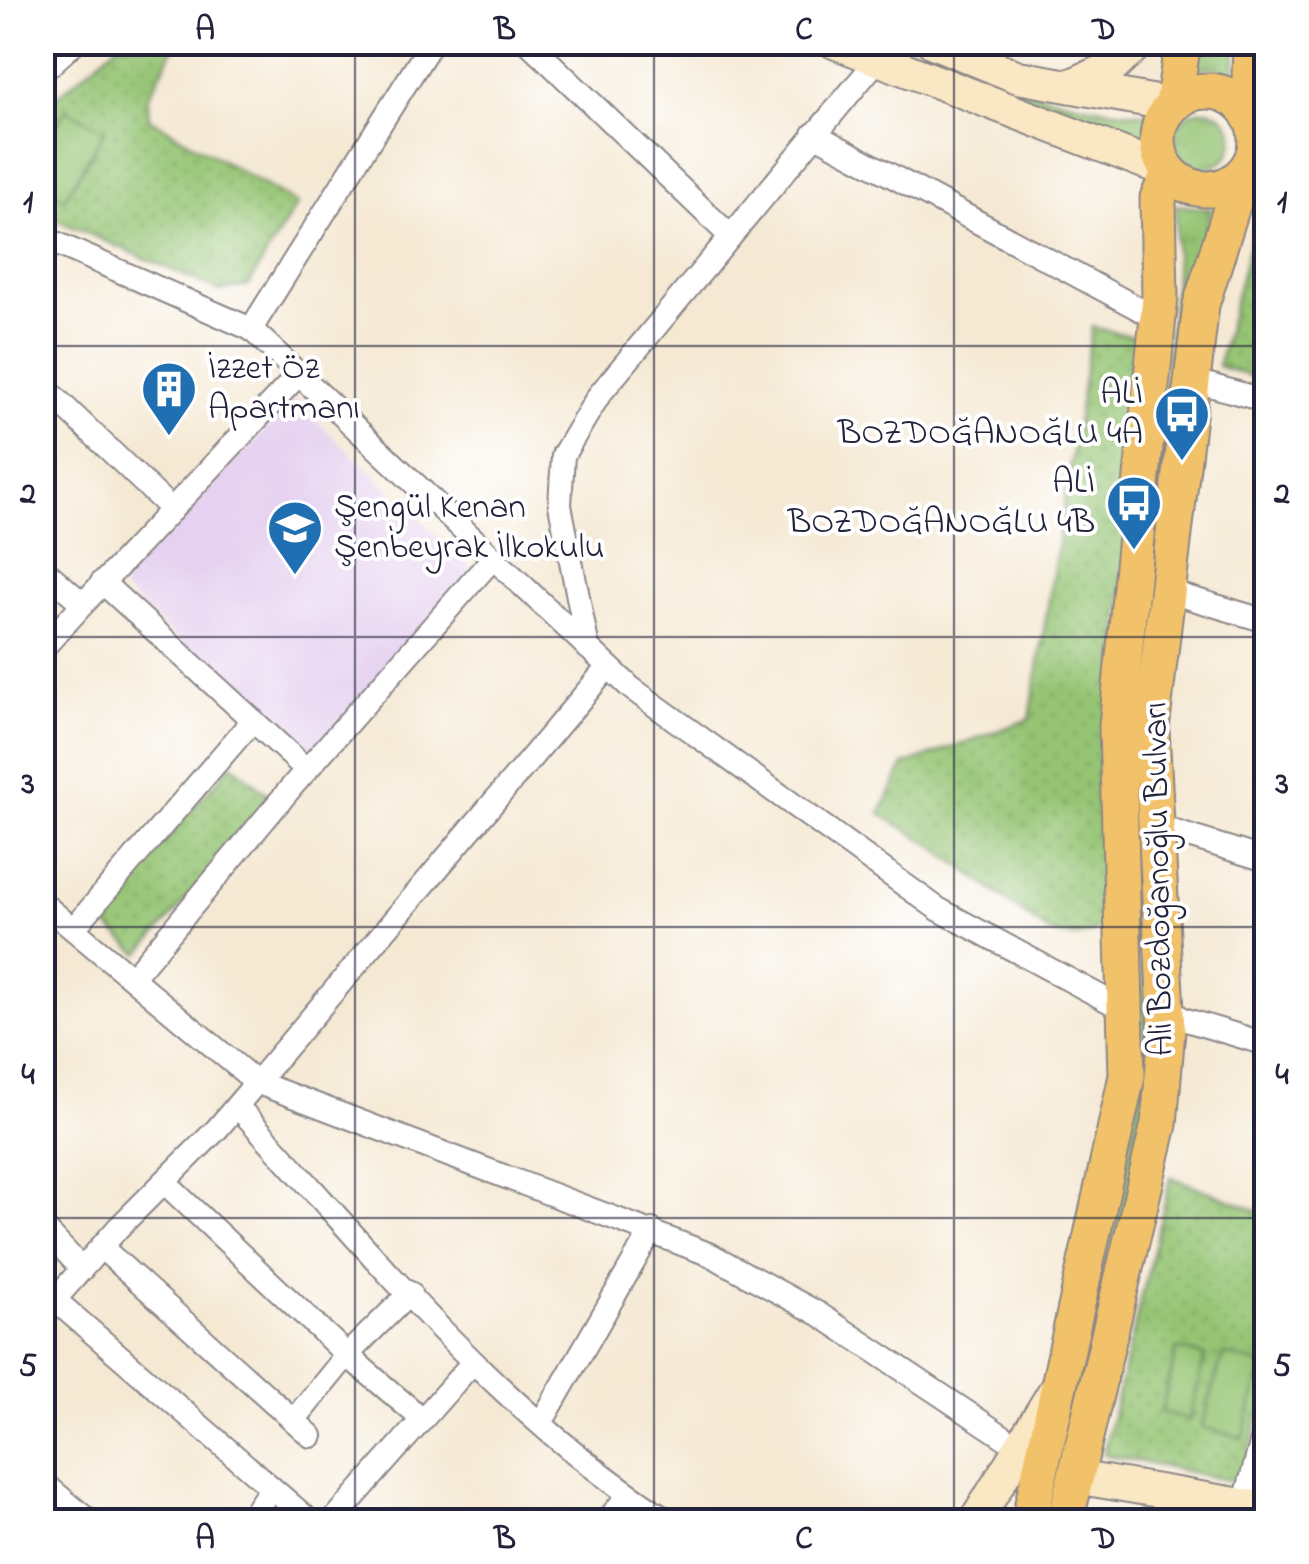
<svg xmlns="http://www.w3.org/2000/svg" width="1309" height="1564" font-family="'Indie Flower',sans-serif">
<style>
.built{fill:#e6d2f0}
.grass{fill:url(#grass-tufts);stroke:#5c7357;stroke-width:2.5}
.park{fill:url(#park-dots);stroke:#5c7357;stroke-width:2.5}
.pitch{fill:#95c473;stroke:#5c7357;stroke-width:2.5}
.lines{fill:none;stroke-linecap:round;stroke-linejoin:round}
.street-casing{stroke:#8c8688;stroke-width:26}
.secondary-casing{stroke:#8c8688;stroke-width:36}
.primary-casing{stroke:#8c8688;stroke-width:39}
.street{stroke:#fff;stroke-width:22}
.secondary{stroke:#fae7c3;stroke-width:32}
.primary{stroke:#f2c26a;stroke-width:35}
.grid{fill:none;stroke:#22223b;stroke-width:2.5;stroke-opacity:0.55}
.labels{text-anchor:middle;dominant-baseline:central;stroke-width:8;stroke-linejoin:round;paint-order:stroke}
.poi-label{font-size:35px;fill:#22223b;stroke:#fff;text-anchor:start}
.street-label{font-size:35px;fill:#22223b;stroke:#fff}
.neatline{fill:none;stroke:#22223b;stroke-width:4}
.grid-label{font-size:32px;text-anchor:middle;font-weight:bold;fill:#22223b}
</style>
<defs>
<pattern id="grass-tufts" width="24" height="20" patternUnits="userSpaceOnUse" patternTransform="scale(2.5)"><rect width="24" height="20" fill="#95c473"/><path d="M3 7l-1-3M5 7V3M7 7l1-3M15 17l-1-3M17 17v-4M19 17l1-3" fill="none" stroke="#80a864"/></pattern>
<pattern id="park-dots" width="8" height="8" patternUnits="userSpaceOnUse" patternTransform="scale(2.5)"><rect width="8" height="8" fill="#95c473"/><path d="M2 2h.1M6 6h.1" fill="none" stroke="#80a864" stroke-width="1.8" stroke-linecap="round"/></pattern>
</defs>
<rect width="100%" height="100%" fill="#fff"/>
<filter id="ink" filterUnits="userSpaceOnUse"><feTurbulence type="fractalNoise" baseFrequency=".01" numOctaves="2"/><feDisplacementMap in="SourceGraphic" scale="20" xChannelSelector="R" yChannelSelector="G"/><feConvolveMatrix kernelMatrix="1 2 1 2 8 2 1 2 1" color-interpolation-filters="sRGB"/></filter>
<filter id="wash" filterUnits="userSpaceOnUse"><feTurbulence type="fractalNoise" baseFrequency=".0048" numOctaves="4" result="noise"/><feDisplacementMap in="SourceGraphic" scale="40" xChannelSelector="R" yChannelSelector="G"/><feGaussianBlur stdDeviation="2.25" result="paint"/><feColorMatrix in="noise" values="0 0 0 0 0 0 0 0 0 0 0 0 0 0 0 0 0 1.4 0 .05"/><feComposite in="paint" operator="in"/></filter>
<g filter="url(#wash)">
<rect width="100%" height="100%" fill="#f5e9d4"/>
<path class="built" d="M294,399l178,170 -164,191 -190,-175z"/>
<path class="grass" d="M868,43c51,-1 101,28 149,44 43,15 87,23 131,27l-1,34z
M1197,43h38v33l-23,-8h-23z
M1175 139a29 29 0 1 1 58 0a29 29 0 1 1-58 0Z
M1176,205l36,4 -21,75 -41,342 4,426 -12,86 -93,383 -7,1 90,-385 12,-84 -11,-343 42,-427z"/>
<path class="park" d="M119,43h57l-28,55 1,20 148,86 -49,82 -28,5 -177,-77 -1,-104z
M1266,212v145l-8,22 -40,-13 38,-147z
M1092,327l54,12 -42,457 -2,128c-15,17 -33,13 -53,8l-117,-87 -52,-31 24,-49 126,-46z
M232,764l40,34 -132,156 -43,-37z
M1171,1177l95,37v179l-25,90 -138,-29z"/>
<path class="pitch" d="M66,109l39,22 -41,68 -21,-13v-37z
M1177,1349l28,7 -16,64 -28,-8z
M1223,1354l40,11 -21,73 -40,-11z"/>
</g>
<g filter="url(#ink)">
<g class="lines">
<g class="street-casing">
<path id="street" d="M528,42l200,192
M42,72l33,-30
M814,134l344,185
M42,237l209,92 380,359 307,221 189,102
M251,329l181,-287
M1192,380l74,21
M42,385l130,125
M42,568l41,36 214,-228
M1169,579l11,16 86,26
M102,582l205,188
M588,648l-28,-143 3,-50 36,-60 279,-336
M42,649l41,-45
M1156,826l110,34
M42,903l214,179 455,173 108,59 200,133
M74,928l179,-208
M133,977l162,-194 198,-225
M1166,1008l17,11 83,25
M237,1106c135,146 263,309 434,416
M164,1182l183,173 75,64
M42,1226l40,43
M101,1247l210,189
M55,1300l256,222
M42,1314l76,-86 99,-99 391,-462
M294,1420l53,-65 63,-62
M541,1423l111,-193
M42,1482l48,40
M1244,1505l22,-79
M248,1522l23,-34
M332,1522l141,-160
M606,1522l23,-27
M1163,1522l7,-29"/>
</g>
<g class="secondary-casing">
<path id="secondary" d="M834,42l336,130
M933,42l85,35 155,28
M1069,86l45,-20 25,-24
M1075,1477l191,32
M975,1522l80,-132"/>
</g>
<g class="primary-casing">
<path id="primary" d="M1158 140a49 49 0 1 1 98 0a49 49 0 1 1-98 0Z
M1173,105l10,-63
M1249,116l2,-74
M1029,1522l98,-446 -10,-350 43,-429 -2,-99 12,-26
M1065,1522l94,-398 8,-94 -16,-301 50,-424 41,-131"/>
</g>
<use href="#street" class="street"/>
<use href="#secondary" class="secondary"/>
<use href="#primary" class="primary"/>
</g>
</g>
<path class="grid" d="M355,42v1480M654,42v1480M954,42v1480M42,346h1224M42,637h1224M42,927h1224M42,1218h1224"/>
<defs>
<g id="building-pin" transform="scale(2.875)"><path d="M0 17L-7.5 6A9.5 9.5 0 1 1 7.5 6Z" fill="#1f6fb2" stroke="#fff"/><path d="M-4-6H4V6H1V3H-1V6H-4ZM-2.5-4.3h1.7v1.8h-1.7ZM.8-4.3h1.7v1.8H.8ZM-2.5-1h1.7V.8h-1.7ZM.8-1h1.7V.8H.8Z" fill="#fff"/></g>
<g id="bus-pin" transform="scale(2.875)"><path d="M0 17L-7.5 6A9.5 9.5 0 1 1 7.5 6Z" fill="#1f6fb2" stroke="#fff"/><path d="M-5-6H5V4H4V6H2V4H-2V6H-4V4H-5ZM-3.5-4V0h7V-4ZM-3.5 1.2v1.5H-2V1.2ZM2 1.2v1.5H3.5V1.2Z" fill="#fff"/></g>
<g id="school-pin" transform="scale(2.875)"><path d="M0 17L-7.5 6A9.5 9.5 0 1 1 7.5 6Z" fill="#1f6fb2" stroke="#fff"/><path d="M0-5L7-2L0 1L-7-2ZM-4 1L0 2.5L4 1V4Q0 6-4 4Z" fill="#fff"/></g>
</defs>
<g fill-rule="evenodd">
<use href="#building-pin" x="169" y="389"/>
<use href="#bus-pin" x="1182" y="414"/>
<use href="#bus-pin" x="1134" y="503"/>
<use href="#school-pin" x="295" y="528"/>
</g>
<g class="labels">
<g class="poi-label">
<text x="208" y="369">İzzet Öz<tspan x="208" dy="40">Apartmanı</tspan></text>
<text x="1143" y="394" text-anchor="end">ALİ<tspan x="1143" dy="40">BOZDOĞANOĞLU 4A</tspan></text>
<text x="1095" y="483" text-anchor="end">ALİ<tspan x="1095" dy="40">BOZDOĞANOĞLU 4B</tspan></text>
<text x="334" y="508">Şengül Kenan<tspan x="334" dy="40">Şenbeyrak İlkokulu</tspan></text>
</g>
<g class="street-label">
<text transform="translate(1160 879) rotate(-91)">Ali Bozdoğanoğlu Bulvarı</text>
</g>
</g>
<rect width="1309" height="1564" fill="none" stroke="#fff" stroke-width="110"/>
<rect x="55" y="55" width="1199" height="1454" class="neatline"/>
<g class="grid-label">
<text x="205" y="39">A</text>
<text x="505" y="39">B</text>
<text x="804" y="39">C</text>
<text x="1104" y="39">D</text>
<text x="28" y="212">1</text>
<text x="1282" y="212">1</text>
<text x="28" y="503">2</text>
<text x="1282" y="503">2</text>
<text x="28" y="793">3</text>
<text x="1282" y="793">3</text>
<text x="28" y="1084">4</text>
<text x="1282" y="1084">4</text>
<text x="28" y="1375">5</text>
<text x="1282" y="1375">5</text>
<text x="205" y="1548">A</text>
<text x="505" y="1548">B</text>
<text x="804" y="1548">C</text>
<text x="1104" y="1548">D</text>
</g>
</svg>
